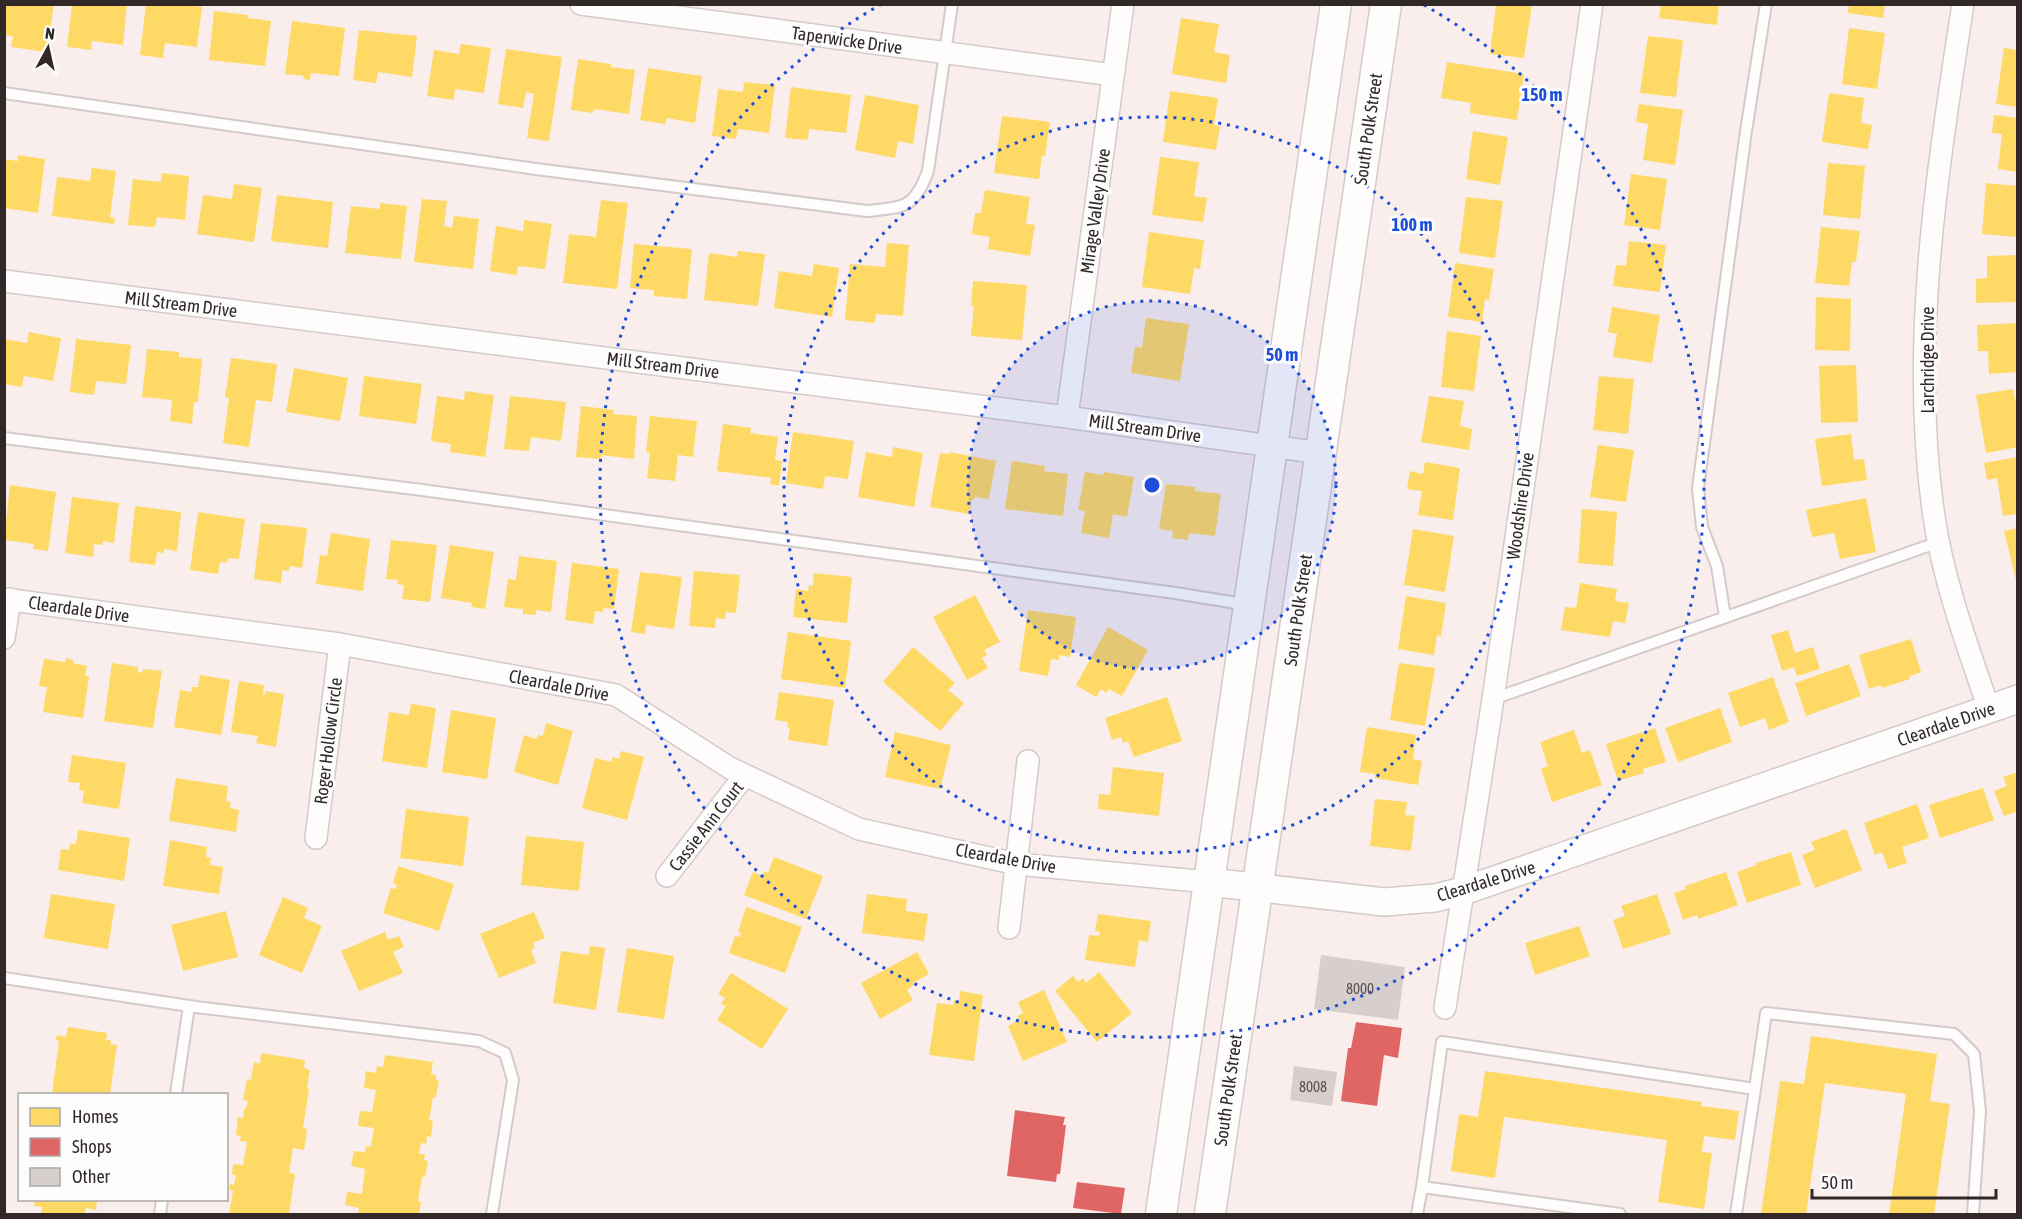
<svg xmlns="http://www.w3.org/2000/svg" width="2022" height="1219" font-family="'Asap Condensed',sans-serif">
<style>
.homes{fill:#ffd966}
.shops{fill:#e06666}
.building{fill:#d7cfcd}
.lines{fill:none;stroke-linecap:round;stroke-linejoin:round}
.service-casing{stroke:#d3cbc9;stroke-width:14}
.minor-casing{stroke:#d3cbc9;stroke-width:24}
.tertiary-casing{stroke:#d3cbc9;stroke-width:30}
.secondary-casing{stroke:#d3cbc9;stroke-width:33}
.service{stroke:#fefcfc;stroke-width:10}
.minor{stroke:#fefcfc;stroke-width:21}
.tertiary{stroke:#fefcfc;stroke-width:27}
.secondary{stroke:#fefcfc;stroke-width:30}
.ring{fill:none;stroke:#1d4ed8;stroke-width:3;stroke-dasharray:3 6}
.labels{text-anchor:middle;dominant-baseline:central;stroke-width:6;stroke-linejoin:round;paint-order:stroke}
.number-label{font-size:15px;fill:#5a5251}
.street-label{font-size:18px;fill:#312928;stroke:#fcfcfc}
.centre{fill:#1d4ed8;stroke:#fcfcfc;stroke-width:3}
.ring-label{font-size:18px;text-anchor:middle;font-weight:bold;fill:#1d4ed8;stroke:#fcfcfc;stroke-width:6;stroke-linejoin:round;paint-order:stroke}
</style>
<rect width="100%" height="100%" fill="#f9eeec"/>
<path class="homes" d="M4,4h50l-7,48 -36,-5 2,-11 -9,-1z
M72,4h55l-4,41 -31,-4 -1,9 -24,-3z
M146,4h35l21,3 -5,40 -32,-4 -2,15 -23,-3z
M1496,4h36l-8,54 -34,-4z
M1661,4h58l-2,21 -58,-7z
M1849,4h36l-2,14 -35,-5z
M214,11l34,4v3l23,3 -6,45 -56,-6z
M1181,18l38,6 -5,28 16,3 -4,28 -54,-9z
M292,21l53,7 -6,48 -28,-3 -1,7 -7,-1 1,-3 -19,-2z
M1849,28l36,5 -8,56 -35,-5z
M359,30l58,6 -5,41 -34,-5 -2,11 -23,-3z
M1648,36l35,4 -7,57 -36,-4z
M461,44l30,4 -7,45 -29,-4 -1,11 -27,-4 7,-46 25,4z
M2004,48l14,2v57l-22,-3z
M506,49l56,8 -13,84 -22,-3 7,-44 -8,-2 -3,16 -25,-4z
M578,59l33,5v3l24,3 -6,44 -35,-5 -1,4 -22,-3z
M1447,62l77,12 -7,46 -47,-7 1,-10 -30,-5z
M648,68l54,8 -7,47 -28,-5 -2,6 -25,-4z
M744,82l31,3 -6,48 -31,-4 -2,10 -24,-3 6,-47 25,3z
M791,87l60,8 -5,38 -37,-4 -1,11 -23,-2z
M1170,91l48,7 -4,27 6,1 -4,24 -53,-8z
M1829,93l35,5 -3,25 11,2 -4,24 -46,-7z
M865,95l54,10 -6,39 -15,-3 -3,17 -40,-8z
M1639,104l44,6 -8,55 -32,-5 5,-36 -12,-2z
M1994,115l24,3v54l-20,-3 4,-35 -10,-1z
M1002,116l48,6 -5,34h-3l-3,23 -45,-6z
M1473,131l35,6 -8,48 -34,-6z
M18,155l27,4 -7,54 -34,-5v-49l14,2z
M1160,157l39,5 -5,34 13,2 -4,24 -51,-7z
M1828,163l37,3 -5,53 -37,-4z
M92,168l24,3 -6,46 5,1 -1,6 -62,-8 5,-39 33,4z
M162,173l27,3 -4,44 -28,-3 -2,10 -27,-2 5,-46 28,3z
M1631,174l36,5 -7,51 -36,-5z
M1986,183l32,3v51l-36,-3z
M234,184l28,4 -8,54 -57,-8 6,-39 29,4z
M985,190l45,7 -4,27 9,1 -5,31 -42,-7 2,-12 -18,-3 3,-21h6z
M277,195l56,7 -5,46 -57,-7z
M1466,197l37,4 -8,57 -36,-5z
M422,199l25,2 -3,25 8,2 2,-12 25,3 -6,50 -59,-7z
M601,200l27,3 -11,86 -54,-6 6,-49 27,3z
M380,203l27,3 -6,53 -56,-6 6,-47 29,3z
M524,220l28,4 -7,45 -27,-3 -1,9 -27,-4 6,-45 27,5z
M1821,227l39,4 -4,31h-4l-3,24 -34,-3z
M1149,232l55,8 -4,29 -6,-1 -4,26 -48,-7z
M1629,241l37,4 -6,47 -47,-6 3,-21 10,1z
M887,243l22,2 -6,71 -27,-2 -1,9 -30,-3 5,-56 35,3z
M634,244l58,5 -5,50 -33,-3v-6l-24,-2z
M738,251l27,3 -7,52 -54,-6 5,-47 28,4z
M2018,255v47l-42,1v-24l11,-1v-22z
M1455,263l39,6 -5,31 -4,-1 -3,23 -34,-5z
M814,264l25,4 -7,49 -58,-9 5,-37 33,5z
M973,281l54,4 -5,55 -51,-4 3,-30h-3z
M1816,297l35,2 -1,52 -35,-1z
M1612,307l48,8 -8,48 -39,-6 4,-23 -9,-2z
M1146,318l43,6 -9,57 -49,-8 4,-26 7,1z
M2018,323v49l-29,2 -1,-23h-10l-1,-26z
M1447,331l34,5 -7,55 -33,-4z
M29,332l32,6 -8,43 -29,-5 -2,11 -18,-3v-45l23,4z
M76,339l55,6 -5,39 -30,-3 -2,14 -24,-3z
M147,349l32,3v5l23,2 -4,43h-4l-2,22 -22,-3 2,-21 -30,-3z
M231,358l46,6 -5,38 -16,-2 -7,47 -26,-4 6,-45 -4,-1z
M1856,365l2,57 -37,1 -2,-57z
M294,368l54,10 -8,43 -54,-9z
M364,376l58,8 -6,40 -57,-8z
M1599,376l35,3 -6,55 -35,-4z
M2013,389l5,24v34l-32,6 -10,-58z
M465,391l29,4 -9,62 -35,-5 1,-8 -20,-3 6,-45 27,4z
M510,396l56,6 -5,39 -30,-4 -2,14 -25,-2z
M1429,396l35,5 -4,25 12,3 -3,21 -48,-8z
M581,406l33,4 -1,4 24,2 -3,43 -33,-4v4l-25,-2z
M650,416l47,5 -4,36 -15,-2 -3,26 -28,-3 3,-25 -4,-1z
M723,424l28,4 -1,5 28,4 -3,23 7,1 -3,25 -9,-2 1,-6 -54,-7z
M793,432l61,9 -6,38 -23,-3 -2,13 -37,-6z
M1851,434l3,26 10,-1 3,21 -45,6 -7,-47z
M1598,445l36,5 -8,52 -36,-5z
M893,447l30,6 -9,54 -56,-10 8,-45 26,5z
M950,452l46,9 -7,38 -14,-2v2h-3l-3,15 -39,-7 10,-54 10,1z
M2018,457v57l-15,2 -6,-38 -10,2 -3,-17z
M1012,461l33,5 -1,5 24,3 -5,42 -58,-7z
M1425,462l35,6 -7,52 -35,-5 4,-24 -15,-2 3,-18 13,3z
M1085,472l18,3 1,-3 30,5 -7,40 -14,-3 -4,24 -28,-5 4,-22 -7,-1z
M1166,484l29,3v4l26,3 -6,42 -26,-3 -1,7 -16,-2 1,-7 -14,-2z
M10,485l46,7 -8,59 -15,-2 1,-5 -30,-4z
M72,497l47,6 -5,40 -11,-2 -1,4 -8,-1 -1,13 -28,-4z
M1866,498l10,54 -36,7 -6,-26 -22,4 -6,-27z
M135,506l46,6 -4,39 -13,-2v4l-7,-1 -2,13 -26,-3z
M1582,509l35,3 -4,54 -35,-3z
M198,512l47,7 -6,40 -11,-1 -1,5 -7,-1 -2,12 -28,-4z
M261,523l46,5 -5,40 -12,-2 -1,5 -7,-1 -1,13 -27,-4z
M2018,528v56h-1l-13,-53z
M1413,529l41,7 -9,56 -41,-7z
M331,533l39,6 -7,52 -47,-7 4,-29 7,1z
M391,540l46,5 -7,57 -28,-3 2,-14 -7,-1 1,-4 -12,-1z
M450,545l44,7 -9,57 -14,-2 1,-4 -31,-5z
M519,556l38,5 -6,51 -15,-2v5l-13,-1v-5l-19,-2 4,-28 8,1z
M572,563l47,6 -5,40 -11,-1v4l-8,-1 -2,13 -28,-4z
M694,571l46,4 -4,38 -10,-1 -1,7 -9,-1 -1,10 -26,-2z
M640,572l42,5 -8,52 -28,-4 -1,9 -14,-2z
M814,573l38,4 -5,46 -54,-6 3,-28 12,2 1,-6 4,1z
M1580,583l37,6 -2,12 14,2 -4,20 -12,-2 -3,16 -49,-7 4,-23 11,1z
M975,595l25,47 -16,8 3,5 -5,3 6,10 -21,12 -34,-63z
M1406,596l40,7 -5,33 -4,-1 -3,20 -36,-6z
M1028,610l48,7 -6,40 -11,-2v5l-8,-1 -3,17 -29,-5z
M1108,627l40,23 -26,46 -13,-7 -3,4 -5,-4 -5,8 -20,-12z
M1788,630l7,23 18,-6 7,22 -23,7 -3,-9 -12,4 -11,-36z
M788,632l63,9 -6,47 -64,-9z
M1911,639l10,33 -11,4v3l-28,9 -1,-3 -12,4 -10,-34z
M913,647l42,36 -7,7 16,13 -24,28 -57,-49z
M66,658l7,2v3l14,3 -2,10h4l-6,42 -40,-6 4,-25 -8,-1 5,-27 21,3z
M112,663l26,4v5l4,1 1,-4 19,2 -9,57 -49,-7z
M1399,663l36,5 -10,58 -35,-6z
M1849,664l12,32 -55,20 -11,-33z
M200,675l30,5 -9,55 -47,-8 6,-37 11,2 1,-5h6z
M1773,677l16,45 -20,8 -4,-12 -25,9 -12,-34z
M239,681l25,4 -1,10h2v-4l19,3 -8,53 -20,-4 2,-7 -27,-4z
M779,692l55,8 -7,46 -39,-6 2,-12 -3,-1 1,-5 -13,-2z
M1167,697l15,44 -48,16 -6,-16 -5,2 -2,-6 -9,3 -7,-22z
M411,704l25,4 -9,60 -45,-7 7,-49 20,3z
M1720,708l12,34 -54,20 -13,-34z
M451,710l45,8 -9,61 -45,-7z
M546,723l27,8 -15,54 -44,-13 10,-37 12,4 2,-4 5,1z
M1367,727l49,8 -3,24 9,2 -4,24 -43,-7v-4l-15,-2z
M1655,728l11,34 -23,7 1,4 -26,8 -12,-37z
M1574,730l8,23 8,-3 12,35 -50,17 -11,-33 7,-3 -8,-24z
M895,732l56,13 -11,44 -55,-12z
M621,751l23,6 -17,63 -45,-12 13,-50 17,4v-5l7,2z
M72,755l54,8 -7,46 -37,-6 2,-12 -5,-1 1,-7 -12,-1z
M1113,767l51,6 -5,43 -61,-7 1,-15 11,1z
M2018,772v39l-14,5 -10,-25 13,-5 -4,-9z
M176,778l52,8 -2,15 5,1 -1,6 9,2 -3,22 -67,-11z
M1983,788l11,32 -54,18 -11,-33z
M1375,799l32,3 -2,13 10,1 -4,35 -41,-5z
M1917,804l12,34 -27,9 5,16 -19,6 -6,-17 -7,3 -11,-32z
M406,809l63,8 -6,49 -63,-8z
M1846,829l16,41 -47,18 -13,-33 13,-5 -4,-8z
M78,830l52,8 -6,43 -66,-11 3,-21 8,1 1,-6h6z
M526,836l58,6 -5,49 -58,-6z
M170,840l37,7 -1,10 5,1 -1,7 13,2 -4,27 -56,-8z
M1791,852l10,33 -54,18 -10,-31 20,-7 -1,-2z
M774,857l49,19 -17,43 -62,-24 9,-23 9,4 2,-5 4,2z
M398,866l56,18 -15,47 -56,-18 8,-25 5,1 1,-4 -4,-2z
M1726,872l12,33 -40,14 -1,-4 -14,5 -9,-27 12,-4 -1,-3z
M51,894l64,10 -7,45 -64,-11z
M867,894l40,5 -1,12 22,3 -4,27 -62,-8z
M1657,894l14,40 -48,15 -10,-29 12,-4 -4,-10z
M283,897l25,11 -4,10 18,8 -20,47 -43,-18z
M746,907l56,20 -17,46 -56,-20 6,-17 5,1 1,-4 -3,-1z
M226,911l12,46 -55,14 -12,-46z
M534,912l11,26 -12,5 2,5 -4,2 5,13 -37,15 -19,-44z
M1098,914l53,7 -3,21 -9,-2 -4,27 -50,-7 4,-25 10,1 1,-4 -5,-1z
M1579,926l11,30 -55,19 -10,-32z
M385,932l3,8 11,-4 5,11 -11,5 10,21 -44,18 -18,-40z
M590,946l15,2 -9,62 -43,-7 8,-52 28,4z
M627,948l47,8 -10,63 -47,-7z
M917,952l12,22 -16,9 1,2 -7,5 6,10 -33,19 -19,-36z
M1099,972l33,41 -35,29 -42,-51 18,-15 5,6 5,-4 3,5z
M731,973l57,36 -26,40 -45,-29 9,-14 -5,-2 4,-6 -7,-4z
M1044,990l23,52 -44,19 -15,-35 11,-6 -2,-4 6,-3 -5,-11z
M960,991l23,4 -9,66 -45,-6 8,-52 16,2 1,-5h5z
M68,1027l39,6 -1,7h5l-1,4 7,1 -7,49h-58l7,-53 -3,-1 1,-5 9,2z
M1811,1036l126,18 -7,47 20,3 -16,110h-45l17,-120 -81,-11 -19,131h-45l19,-133 24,3z
M261,1053l44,7 -1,8 6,2 -3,18 2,1 -6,39 4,1 -3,21 -11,-2 -4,25 6,1 -6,40h-60l4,-23 -4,-1 1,-6 4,1 2,-10 -4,-1 1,-10 10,1 4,-23 -7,-1 1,-5 -5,-1 2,-18 5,1 1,-9h2l2,-8 -5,-1 4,-21 4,1 3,-18 6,2z
M385,1055l48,7 -2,12 5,1v5l3,1 -3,16h-3l-4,23 4,1 -2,16 -4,-1 -1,8 -5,-1 -2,11h6l-1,6 4,1 -3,16h-3l-4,24 3,1 -2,12h-61l1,-6 -14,-3 2,-13 15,2 3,-25 -14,-3 3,-15 11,1 1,-6 5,1 3,-19 -16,-2 2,-15 12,1 4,-22 -12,-2 2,-17 10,2 1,-7 6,1z
M1485,1071l217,31 -1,4 38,5 -4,29 -31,-4 -2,16 10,1 -8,56 -46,-7 9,-62 -163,-23 -9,61 -44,-7 8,-57 19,3z
M35,1200h62l-1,10 -10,-2 -2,6h-43l1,-7 -8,-1z"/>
<path class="shops" d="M1356,1022l46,6 -4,30 -14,-3 -7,51 -36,-5 7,-53h3z
M1015,1110l50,7 -2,8h3l-6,49h-3l-1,8 -49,-6z
M1077,1182l48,6 -4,26 -48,-6z"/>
<path class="building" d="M1321,955l84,12 -7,53 -84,-11z
M1294,1066l43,6 -5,34 -42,-6z"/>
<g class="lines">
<g class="service-casing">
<path id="service" d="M4,93l532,76 331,42c37,-4 47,-2 61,-40l24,-167
M4,438l418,52 753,103 74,12
M1725,617l-8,-51 -15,-39 -4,-39 48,-357 20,-127
M1493,699l446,-157
M4,978l192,29 283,34 26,12 8,27 -21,134
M176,1094l13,-88
M1422,1187l20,-145 313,47 11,-76 188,21 20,20 6,57 -7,103
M160,1214l2,-14
M1417,1214l5,-27 198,27
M1736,1214l19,-125"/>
</g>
<g class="minor-casing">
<path id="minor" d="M581,4l532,71
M1963,4c-26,169 -54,342 -29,513 10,66 33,128 55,192
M4,281l1063,136 254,36
M1067,417l56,-413
M4,599l336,45 276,51 114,73 129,61 158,35 192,18
M4,638l6,-39
M316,838l24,-194
M667,876l78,-101
M1009,928l19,-167
M1445,1008l48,-309 99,-695"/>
</g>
<g class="tertiary-casing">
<path id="tertiary" d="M1209,882l175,20 51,-4 28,-7 555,-192"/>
</g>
<g class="secondary-casing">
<path id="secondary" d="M1161,1214l175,-1210
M1210,1214l176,-1210"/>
</g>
<use href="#service" class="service"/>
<use href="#minor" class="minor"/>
<use href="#tertiary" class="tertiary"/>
<use href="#secondary" class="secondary"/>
</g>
<circle cx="1152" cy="485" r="184" fill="#1d4ed8" fill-opacity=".12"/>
<g class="ring">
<circle cx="1152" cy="485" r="184"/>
<circle cx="1152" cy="485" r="368"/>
<path d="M1424 5A552 552 0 1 1 880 5"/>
</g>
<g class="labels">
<g class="number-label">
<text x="1360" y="988">8000</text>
<text x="1313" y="1086">8008</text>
</g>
<g class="street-label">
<text transform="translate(847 40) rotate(8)">Taperwicke Drive</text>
<text transform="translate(1368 129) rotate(-82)">South Polk Street</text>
<text transform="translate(1095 211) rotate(-82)">Mirage Valley Drive</text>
<text transform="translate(181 304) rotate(7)">Mill Stream Drive</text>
<text transform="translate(1927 360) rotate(-90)">Larchridge Drive</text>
<text transform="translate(663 365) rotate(7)">Mill Stream Drive</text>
<text transform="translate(1145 428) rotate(8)">Mill Stream Drive</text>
<text transform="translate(1520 506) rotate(-82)">Woodshire Drive</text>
<text transform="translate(79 609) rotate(8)">Cleardale Drive</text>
<text transform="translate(1298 610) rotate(-82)">South Polk Street</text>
<text transform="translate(559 685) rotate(11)">Cleardale Drive</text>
<text transform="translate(1946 724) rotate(-19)">Cleardale Drive</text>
<text transform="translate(328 741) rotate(-83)">Roger Hollow Circle</text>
<text transform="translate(706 826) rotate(-52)">Cassie Ann Court</text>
<text transform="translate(1006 858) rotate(10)">Cleardale Drive</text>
<text transform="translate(1486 881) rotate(-17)">Cleardale Drive</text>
<text transform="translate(1228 1090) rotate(-82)">South Polk Street</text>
</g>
</g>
<circle cx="1152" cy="485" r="9" class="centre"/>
<g class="ring-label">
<text x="1542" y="101">150 m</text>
<text x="1412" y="231">100 m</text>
<text x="1282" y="361">50 m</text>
</g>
<rect width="2022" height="1219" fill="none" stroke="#312928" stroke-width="12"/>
<rect x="18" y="1093" width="210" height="108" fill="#fcfcfc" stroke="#aba8a7" stroke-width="1.5"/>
<rect x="30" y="1108" width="30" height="18" fill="#ffd966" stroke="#aba8a7" stroke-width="1.5"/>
<text x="72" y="1123" font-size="18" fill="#312928">Homes</text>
<rect x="30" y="1138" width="30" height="18" fill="#e06666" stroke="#aba8a7" stroke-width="1.5"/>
<text x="72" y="1153" font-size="18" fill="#312928">Shops</text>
<rect x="30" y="1168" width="30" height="18" fill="#d7cfcd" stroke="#aba8a7" stroke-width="1.5"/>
<text x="72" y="1183" font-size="18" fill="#312928">Other</text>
<g transform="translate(48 48) rotate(8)" stroke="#fcfcfc" stroke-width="4.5" paint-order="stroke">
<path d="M0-4.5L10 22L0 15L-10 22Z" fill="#312928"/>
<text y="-9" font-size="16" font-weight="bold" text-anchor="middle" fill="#312928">N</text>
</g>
<path d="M1812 1189v9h184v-9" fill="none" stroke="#312928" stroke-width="3"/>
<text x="1821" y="1189" font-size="18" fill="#312928" stroke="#fcfcfc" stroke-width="4.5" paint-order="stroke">50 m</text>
</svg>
